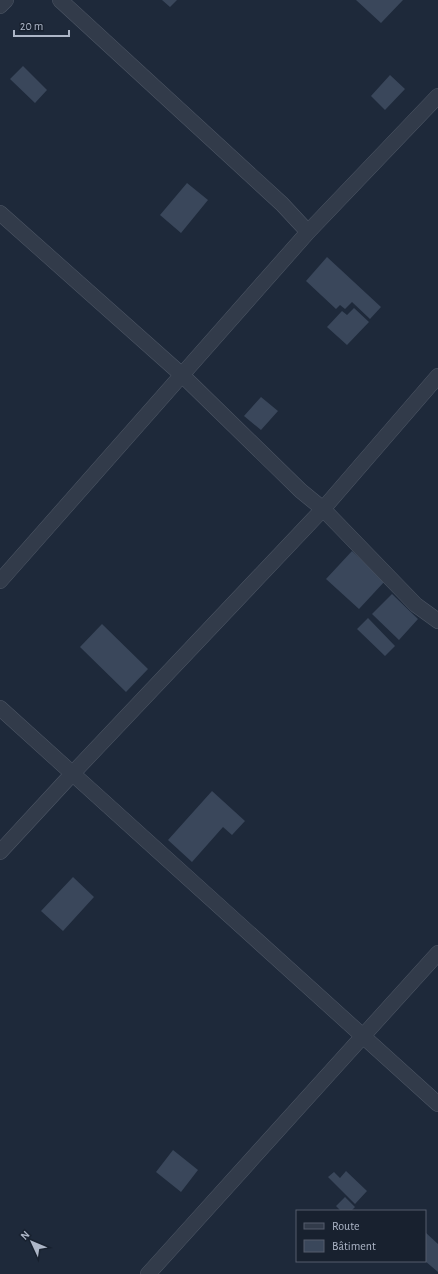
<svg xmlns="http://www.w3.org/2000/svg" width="438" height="1274" font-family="'Alegreya Sans',sans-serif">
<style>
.building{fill:#3a475b}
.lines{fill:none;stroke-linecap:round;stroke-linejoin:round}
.minor-casing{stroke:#4d5665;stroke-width:16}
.minor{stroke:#323b4a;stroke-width:15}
</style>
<rect width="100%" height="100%" fill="#1e293a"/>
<path class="building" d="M162,0h15l-7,7z
M356,0h47l-22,23z
M23,66l24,24 -12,13 -25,-24z
M390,75l15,14 -20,21 -14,-14z
M187,183l21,17 -27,33 -21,-18z
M327,257l54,50 -11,12 -18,-17 -7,7 -5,-4 -4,4 -30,-28z
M354,308l15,14 -22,23 -20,-18 15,-16 5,4z
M261,397l17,14 -17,19 -17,-14z
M352,551l33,30 -26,28 -33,-30z
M392,594l26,25 -19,21 -27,-26z
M368,618l27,28 -10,10 -28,-27z
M102,624l46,45 -22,23 -46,-45z
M212,791l33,30 -13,14 -9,-8 -31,35 -24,-22z
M73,877l21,20 -31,34 -22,-20z
M173,1150l25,20 -17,22 -25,-20z
M346,1171l21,20 -12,13 -27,-27 6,-5 6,6z
M345,1197l10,10 -4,4h-10l-5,-5z
M425,1232l13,12v28l-13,-11z"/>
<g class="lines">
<g class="minor-casing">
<path id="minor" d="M60,0l222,204 26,28
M0,6l6,-6
M0,213l182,162 119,116 22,18 93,96 22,16
M0,581l308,-349 130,-136
M0,708l438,396
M0,852l73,-79 250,-264 115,-133
M148,1274l290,-321"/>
</g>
<use href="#minor" class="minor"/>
</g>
<rect x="296" y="1210" width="130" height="52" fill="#18212f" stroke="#545d6c"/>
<rect x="304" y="1223" width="20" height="6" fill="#323b4a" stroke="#545d6c"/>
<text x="332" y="1230" font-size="12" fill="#adb6c7">Route</text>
<rect x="304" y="1240" width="20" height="12" fill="#3a475b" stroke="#545d6c"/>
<text x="332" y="1250" font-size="12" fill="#adb6c7">Bâtiment</text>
<g transform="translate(32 1242) rotate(314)" stroke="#18212f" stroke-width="3" paint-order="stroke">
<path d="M0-3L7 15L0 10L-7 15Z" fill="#adb6c7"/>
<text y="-6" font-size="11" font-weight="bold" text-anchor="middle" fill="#adb6c7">N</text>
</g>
<path d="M14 30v6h55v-6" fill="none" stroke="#adb6c7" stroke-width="2"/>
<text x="20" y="30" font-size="12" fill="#adb6c7" stroke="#18212f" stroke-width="3" paint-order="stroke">20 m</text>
</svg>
